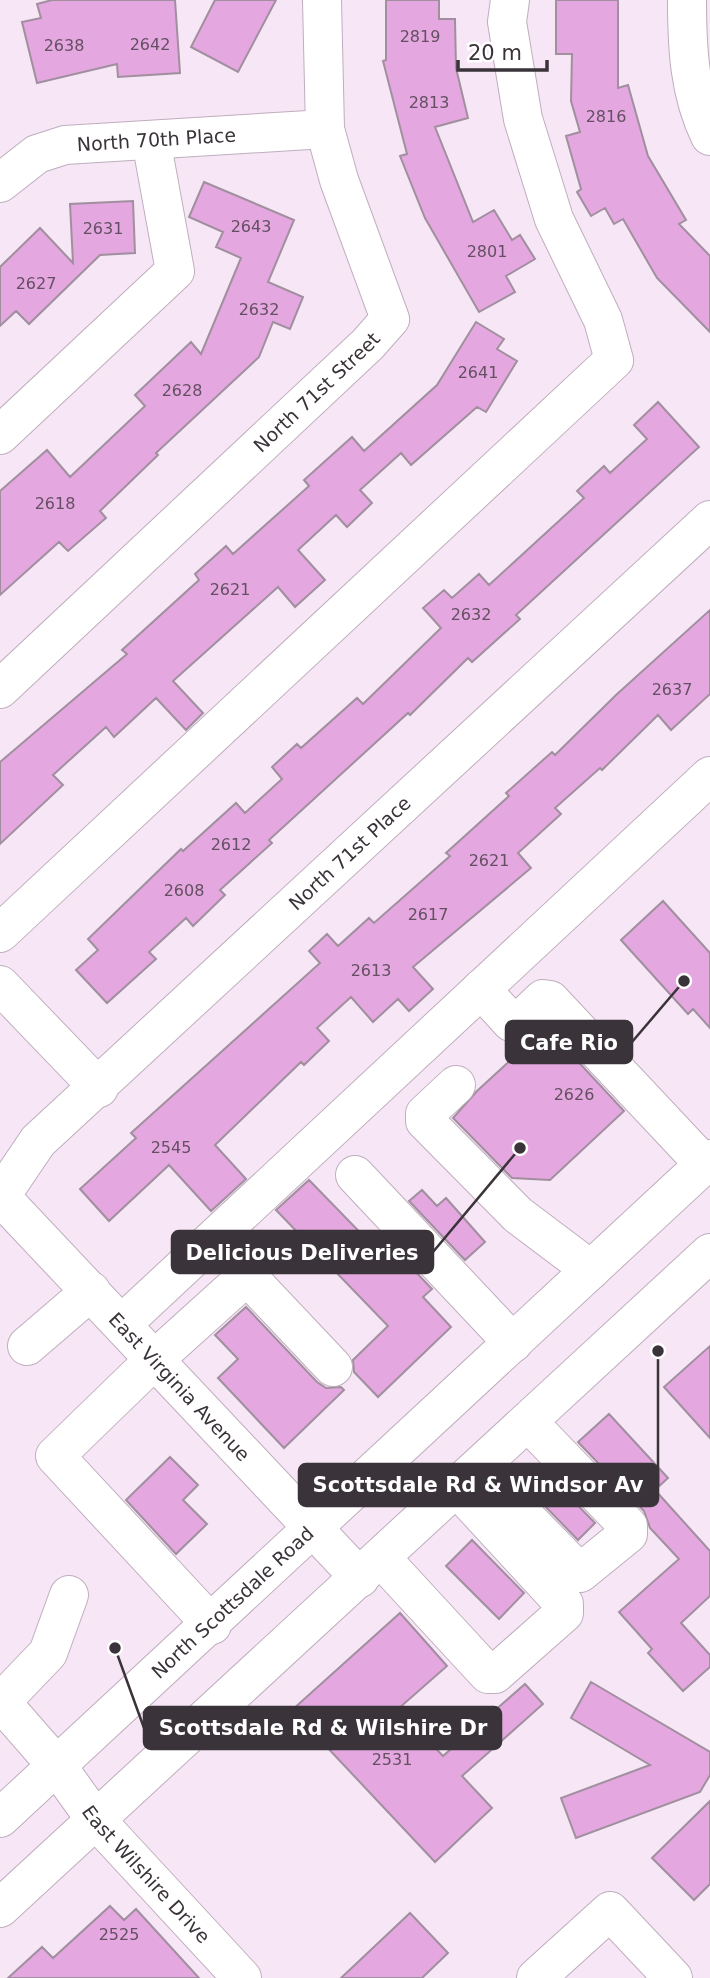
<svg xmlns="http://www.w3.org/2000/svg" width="710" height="1978" font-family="'DejaVu Sans',sans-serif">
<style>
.building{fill:#e4a7df;stroke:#a08f9e;stroke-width:2}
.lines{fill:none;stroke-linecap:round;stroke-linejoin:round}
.minor-casing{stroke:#bfaebd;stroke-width:40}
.major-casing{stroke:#bfaebd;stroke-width:40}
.minor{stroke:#fff;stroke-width:38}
.major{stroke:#fff;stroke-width:38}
.labels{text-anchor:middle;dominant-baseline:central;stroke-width:7;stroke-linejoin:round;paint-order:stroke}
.number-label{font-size:16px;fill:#645062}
.street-label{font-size:19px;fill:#3a3339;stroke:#fff}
.leader{fill:none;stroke:#3a3339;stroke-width:2.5}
.callout-dot{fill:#3a3339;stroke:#fff;stroke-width:2.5}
.callout{fill:#3a3339;stroke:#3a3339;stroke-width:2.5}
.callout-label{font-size:21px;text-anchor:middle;font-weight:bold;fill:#fff}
</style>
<rect width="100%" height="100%" fill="#f7e6f6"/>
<path class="building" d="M52,0h123l5,73 -62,4 -1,-13 -80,19 -15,-61 19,-4 -4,-14z
M215,0h61l-38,72 -47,-25z
M386,0h53v19h16l1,49 12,50 -33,9 38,95 21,-12 18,30 8,-5 15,24 -29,17 9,16 -36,20 -54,-94 -25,-62 7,-2 -24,-93 3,-1z
M556,0h62v88l10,-3 20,71 38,64 -7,4 31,32v76l-53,-54 -34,-59 -9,5 -9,-16 -14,8 -14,-24 4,-3 -15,-53 14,-4 -9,-31 1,-47h-16z
M204,182l90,38 -26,62 35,15 -13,32 -17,-7 -14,35 -103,96 2,2 -58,56 6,7 -38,33 -9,-9 -59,53v-104l47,-41 23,27 75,-71 -10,-11 56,-53 10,12 40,-96 -25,-11 7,-15 -34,-15z
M133,201l2,52 -35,2 -71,69 -13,-13 -16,15v-59l40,-39 33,35 -3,-59z
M476,322l28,17 -7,10 20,12 -31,51 -9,-5 -66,58 -10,-12 -41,37 12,13 -25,24 -11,-12 -38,35 27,30 -30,27 -17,-20 -105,94 30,32 -17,17 -30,-32 -42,39 -8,-10 -53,48 10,10 -63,59v-82l127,-108 -5,-4 77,-70 -4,-6 31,-28 7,8 76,-68 -5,-6 48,-43 12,14 73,-66z
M658,402l41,45 -183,168 4,4 -48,43 -4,-4 -58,57 -2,-2 -139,127 3,3 -52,47 5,5 -32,31 -7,-8 -37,34 7,7 -49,44 -31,-33 22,-20 -10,-11 93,-90 2,2 53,-48 9,10 37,-34 -10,-12 25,-23 4,4 56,-50 6,6 78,-76 -18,-20 21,-18 8,8 27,-24 10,11 95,-87 -7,-7 27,-25 6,7 37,-34 -13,-14z
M710,610v84l-39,36 -13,-15 -56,55 -2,-2 -45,40 6,6 -43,39 13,15 -118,99 20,22 -24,22 -11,-12 -25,23 -22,-25 -34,31 12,13 -25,24 -3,-3 -86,83 31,34 -35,32 -42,-46 -60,56 -29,-32 56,-51 -5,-5 189,-170 -11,-12 18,-17 11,12 31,-28 5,5 76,-67 -4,-3 63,-57 -3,-3 46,-41 3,3 61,-60z
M663,901l47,52v75l-17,-19 -5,5 -67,-74z
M540,1033l13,13 6,-5 65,70 -74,69 -38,-2 -59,-60 24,-27z
M309,1180l71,73 10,-8 42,44 -9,8 28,30 -73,70 -24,-25 -1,-12 35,-34 -112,-116z
M422,1190l15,16 9,-8 39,44 -20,18 -56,-59z
M246,1307l71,75 9,6 15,-1 3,3 -60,58 -66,-70 20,-19 -23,-24z
M710,1346v92l-46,-51z
M609,1414l59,64 -13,12 55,61v45l-29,27 29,32v12l-27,24 -35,-38 4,-4 -33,-37 60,-53 -29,-31 -6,-17 -66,-69z
M170,1457l28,28 -15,15 24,24 -31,30 -50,-54z
M554,1481l41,42 -17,17 -41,-42z
M472,1540l52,53 -25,26 -53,-53z
M400,1613l47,53 -49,43 45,47 82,-72 18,20 -81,72 30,32 -57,54 -143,-152z
M591,1682l119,70v23l-10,17 -124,46 -15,-40 89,-33 -79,-47z
M710,1801v83l-16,16 -42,-42z
M110,1906l14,14 12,-11 63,69h-191l34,-31 11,11z
M410,1913l38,40 -26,25h-81z"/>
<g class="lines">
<g class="minor-casing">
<g id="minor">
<path d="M687,0c0,47 2,93 23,136"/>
<path id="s1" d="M0,183l37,-29 28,-9 260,-16"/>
<path d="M0,435l175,-164 -24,-131"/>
<path id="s2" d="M0,689l368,-345 22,-25 -51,-139 -14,-51 -3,-129"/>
<path d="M0,933l614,-573 -11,-40 -49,-101 -31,-100 -16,-97 3,-22"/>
<path d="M0,985l99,103"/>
<path d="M481,989l30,33 9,-1 23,-22 7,1 154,164"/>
<path d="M456,1085l-31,29v7l93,94 73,55"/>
<path d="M355,1175l158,168"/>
<path id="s3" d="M0,1196l360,382"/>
<path id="s4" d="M0,1197l38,-56 672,-621"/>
<path d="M122,1324l588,-548"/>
<path d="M27,1346l64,-55"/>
<path d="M478,1469l102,104 48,-39v-8l-100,-104"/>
<path d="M381,1558l107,116h7l69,-61v-9l-107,-116"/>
<path id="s5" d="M69,1595l-21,58 -47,49 56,64 38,53 147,159"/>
<path d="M212,1625l-157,-169 100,-97 92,-83 86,91"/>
<path d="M536,1978l74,-67 63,67"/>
</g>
</g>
<g class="major-casing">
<g id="major">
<path id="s6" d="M0,1818l710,-659"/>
<path d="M0,1908l710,-655"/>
</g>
</g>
<use href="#minor" class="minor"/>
<use href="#major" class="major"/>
</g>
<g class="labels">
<g class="number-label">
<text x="420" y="36">2819</text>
<text x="150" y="44">2642</text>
<text x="64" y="45">2638</text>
<text x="429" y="102">2813</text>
<text x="606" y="116">2816</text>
<text x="251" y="226">2643</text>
<text x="103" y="228">2631</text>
<text x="487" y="251">2801</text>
<text x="36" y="283">2627</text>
<text x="259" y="309">2632</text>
<text x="478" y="372">2641</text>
<text x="182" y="390">2628</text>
<text x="55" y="503">2618</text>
<text x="230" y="589">2621</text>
<text x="471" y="614">2632</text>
<text x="672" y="689">2637</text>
<text x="231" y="844">2612</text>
<text x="489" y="860">2621</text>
<text x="184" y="890">2608</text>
<text x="428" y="914">2617</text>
<text x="371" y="970">2613</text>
<text x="574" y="1094">2626</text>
<text x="171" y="1147">2545</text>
<text x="392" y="1759">2531</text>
<text x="119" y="1934">2525</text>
</g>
<g class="street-label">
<text stroke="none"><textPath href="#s1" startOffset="168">North 70th Place</textPath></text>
<text stroke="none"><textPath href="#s2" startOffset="434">North 71st Street</textPath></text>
<text stroke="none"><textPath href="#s4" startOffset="492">North 71st Place</textPath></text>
<text stroke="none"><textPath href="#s3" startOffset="262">East Virginia Avenue</textPath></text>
<text stroke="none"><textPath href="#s6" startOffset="317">North Scottsdale Road</textPath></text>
<text stroke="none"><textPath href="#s5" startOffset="355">East Wilshire Drive</textPath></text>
</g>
</g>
<path class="leader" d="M684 981L632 1042M520 1148L433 1252M658 1351L658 1485M115 1648L144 1728"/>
<g class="callout-dot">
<circle cx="684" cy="981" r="7"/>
<circle cx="520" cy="1148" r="7"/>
<circle cx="658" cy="1351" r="7"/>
<circle cx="115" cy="1648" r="7"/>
</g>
<g class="callout">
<rect x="506" y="1021" width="126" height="42" rx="7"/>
<rect x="172" y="1231" width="261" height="42" rx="7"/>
<rect x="299" y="1464" width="359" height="42" rx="7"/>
<rect x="144" y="1707" width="357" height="42" rx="7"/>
</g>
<g class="callout-label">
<text x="569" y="1050">Cafe Rio</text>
<text x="302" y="1260">Delicious Deliveries</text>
<text x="478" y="1492">Scottsdale Rd &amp; Windsor Av</text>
<text x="323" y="1735">Scottsdale Rd &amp; Wilshire Dr</text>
</g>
<path d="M458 60v10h89v-10" fill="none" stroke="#3a3339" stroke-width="3.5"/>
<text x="468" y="60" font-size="21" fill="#3a3339" stroke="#ffffff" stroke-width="5" paint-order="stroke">20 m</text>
</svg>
